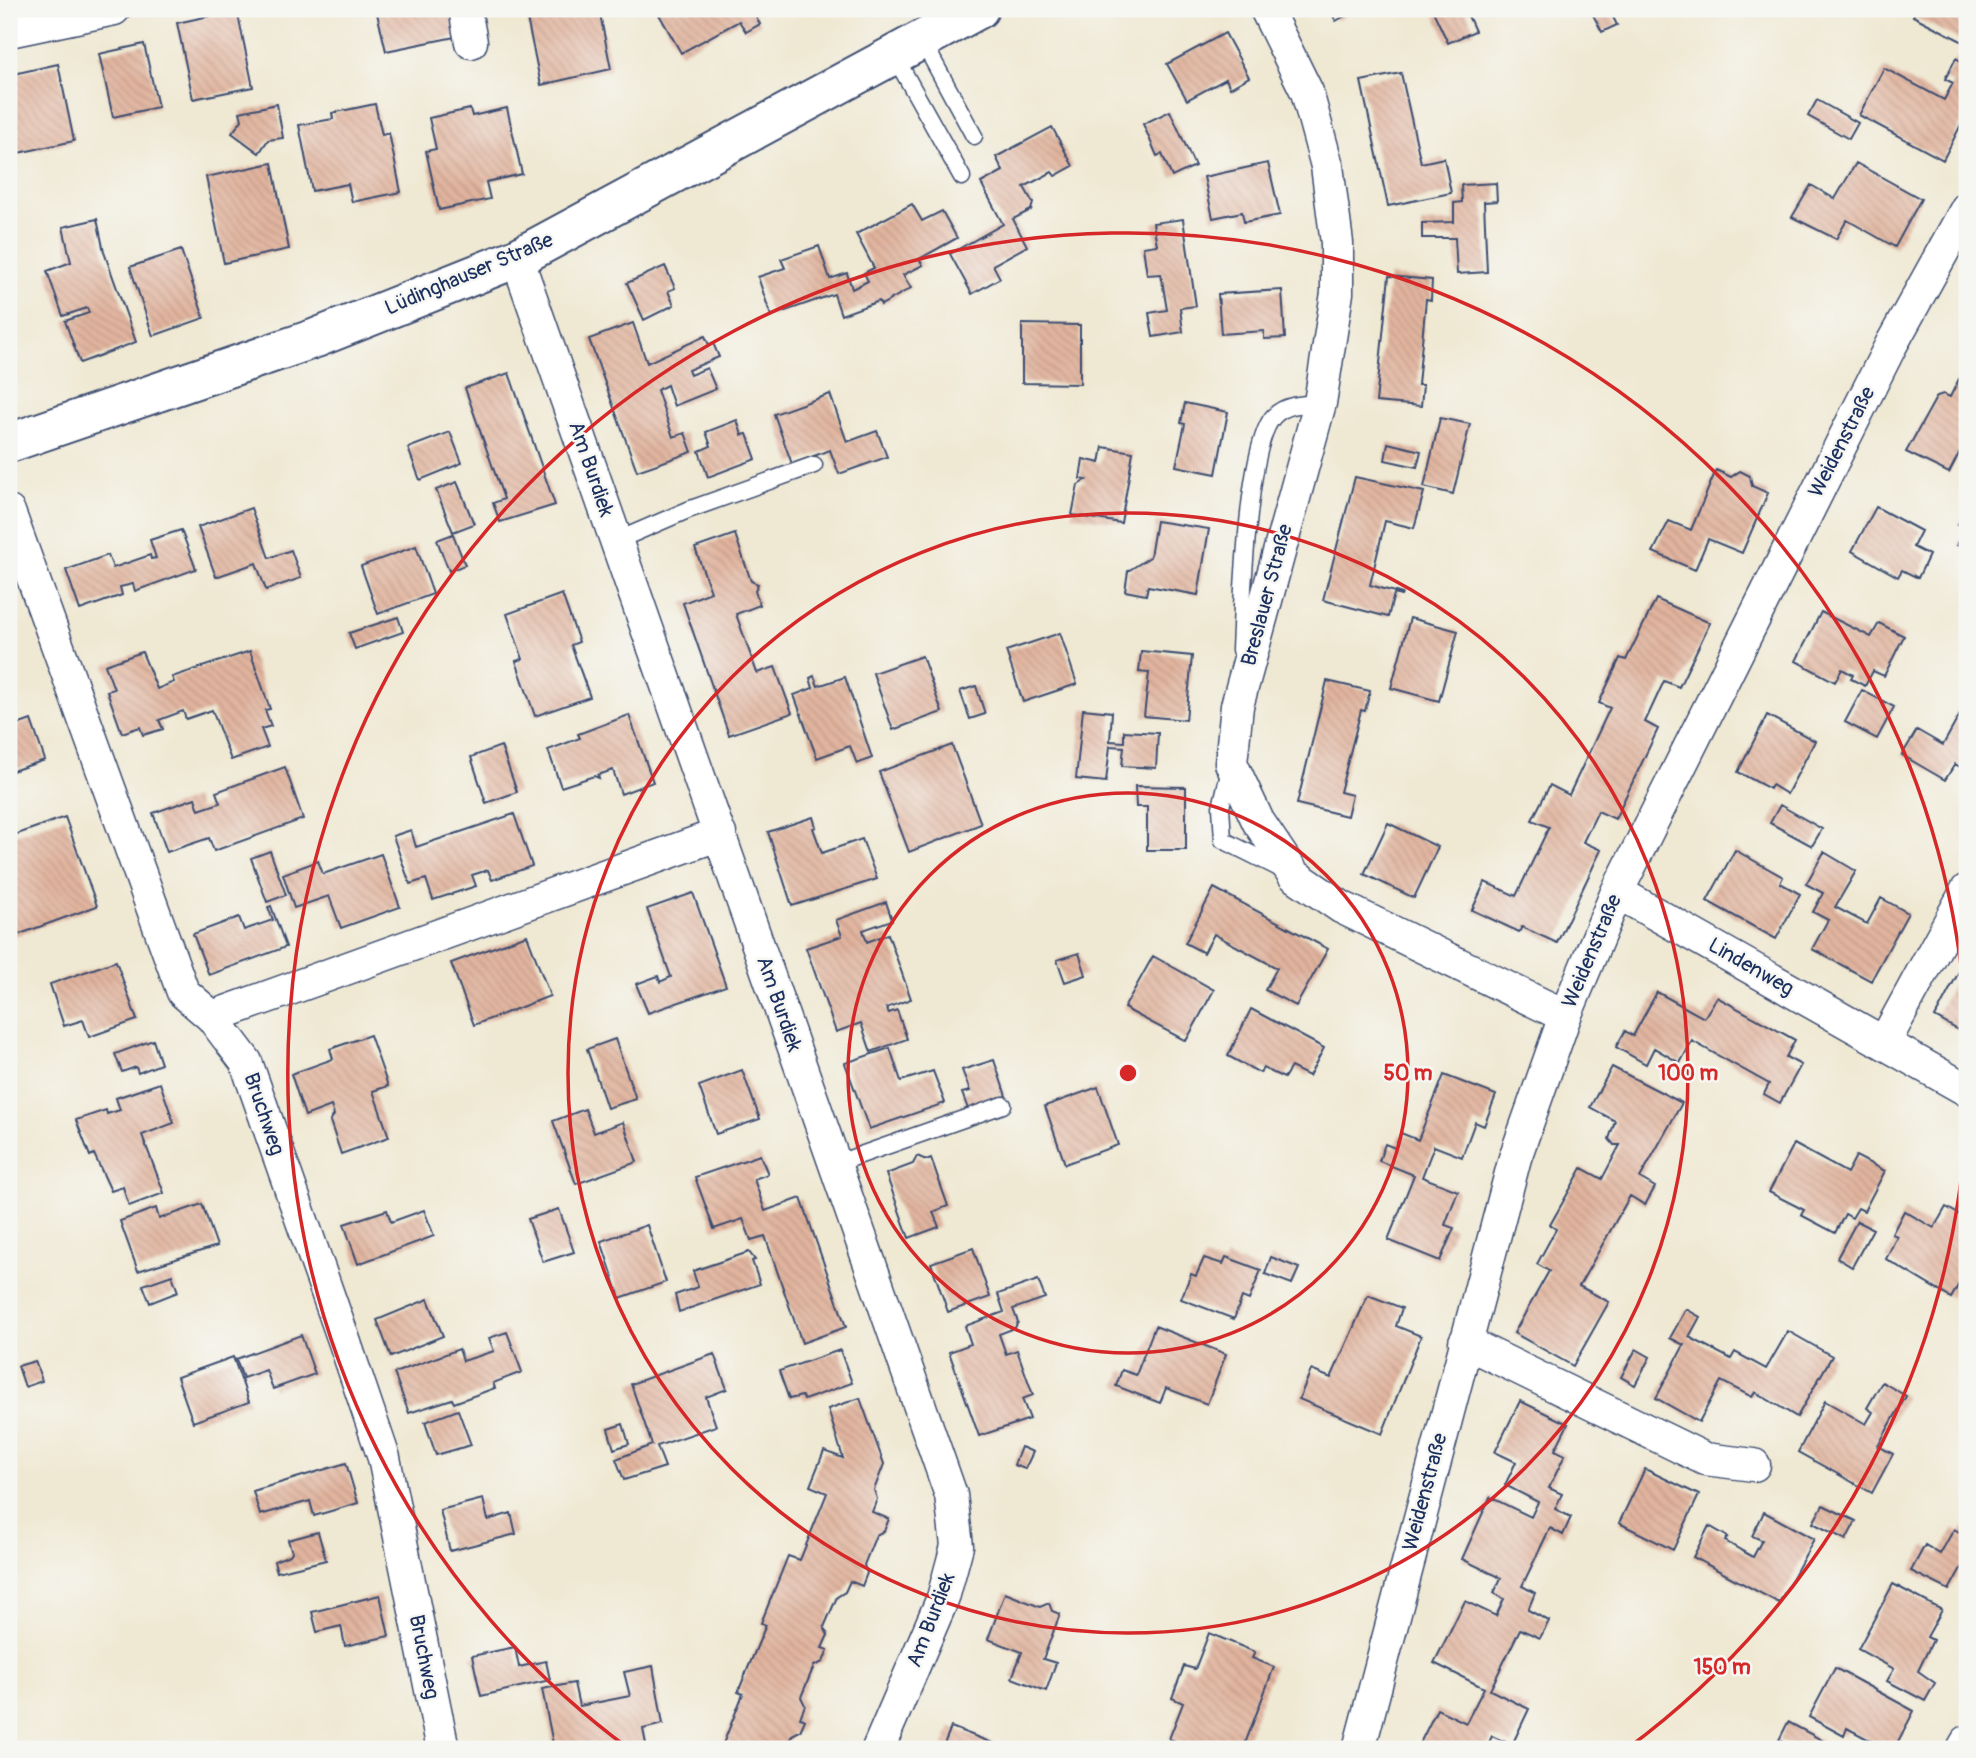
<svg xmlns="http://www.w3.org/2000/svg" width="1976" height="1758" font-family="Pangolin,sans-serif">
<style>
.building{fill:url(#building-back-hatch)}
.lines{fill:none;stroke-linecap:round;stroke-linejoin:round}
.service-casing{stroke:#3b4b6f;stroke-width:19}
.minor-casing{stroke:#3b4b6f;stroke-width:35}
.tertiary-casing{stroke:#3b4b6f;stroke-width:42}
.service{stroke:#fff;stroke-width:16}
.minor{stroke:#fff;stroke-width:32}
.tertiary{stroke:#fff;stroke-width:38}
.ring{fill:none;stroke:#d62828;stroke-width:3.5}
.labels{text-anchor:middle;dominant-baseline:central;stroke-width:5;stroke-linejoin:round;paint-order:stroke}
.street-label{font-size:21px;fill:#1b2f5e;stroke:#f6f6f2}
.centre{fill:#d62828;stroke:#f6f6f2;stroke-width:3.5}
.ring-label{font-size:21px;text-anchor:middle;font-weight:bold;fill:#d62828;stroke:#f6f6f2;stroke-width:5;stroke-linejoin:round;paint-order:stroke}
</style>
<defs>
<pattern id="building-back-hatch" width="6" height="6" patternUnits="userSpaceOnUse" patternTransform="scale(1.75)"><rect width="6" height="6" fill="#e1b49e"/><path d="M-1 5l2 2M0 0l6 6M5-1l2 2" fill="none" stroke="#c09b8a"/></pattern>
</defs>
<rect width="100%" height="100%" fill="#f6f6f2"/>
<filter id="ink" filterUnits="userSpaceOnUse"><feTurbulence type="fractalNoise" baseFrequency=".0143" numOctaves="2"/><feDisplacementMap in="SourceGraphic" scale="14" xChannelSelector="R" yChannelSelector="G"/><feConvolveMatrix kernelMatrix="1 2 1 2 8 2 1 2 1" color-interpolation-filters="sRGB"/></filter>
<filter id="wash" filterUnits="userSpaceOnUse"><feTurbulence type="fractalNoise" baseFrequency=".00686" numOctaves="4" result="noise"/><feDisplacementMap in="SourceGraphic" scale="28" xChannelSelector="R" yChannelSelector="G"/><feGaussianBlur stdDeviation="1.57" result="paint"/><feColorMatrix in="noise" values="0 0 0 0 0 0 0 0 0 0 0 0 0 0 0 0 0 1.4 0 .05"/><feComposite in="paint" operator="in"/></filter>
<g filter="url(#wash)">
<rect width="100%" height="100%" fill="#efe8d2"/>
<g id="blocks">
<path class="building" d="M376,9h73l6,28 -69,14z
M525,9h74l12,60 -70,16z
M656,9h105l-7,4 6,11 -14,8 -7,-11 -58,32z
M1329,9h28l-21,12z
M1432,9h33l10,22 -27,12z
M1590,9h19l8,16 -15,7z
M1916,9h51v35l-54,-28z
M237,10l16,77 -60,12 -16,-76z
M1225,33l24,44 -19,11 -4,-9 -39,21 -20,-36z
M144,44l14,63 -45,10 -14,-63z
M1956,58l11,7v39l-3,6 3,3 -24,47 -84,-45 25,-47 60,32 9,-17 -8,-4z
M58,64l16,77 -65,14v-80z
M1401,73l20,90 23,-5 7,35 -63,13 -27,-125z
M1817,100l41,23 -9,16 -41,-23z
M277,104l6,34 -15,2 -9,13 -27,-20 10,-13 -2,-8z
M375,104l7,31 7,-2 12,59 -49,10 -4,-18 -36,7 -13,-66 34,-6 -1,-6z
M507,108l15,66 -36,8 4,17 -51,11 -13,-59 10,-2 -7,-31 41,-9 2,7z
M1170,111l25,55 -23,11 -10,-23 -5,2 -14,-32z
M1052,127l21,39 -18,10 -3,-4 -28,15 9,16 -2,7 -18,9 14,27 -34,19 7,13 -28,16 -22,-40 53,-30 -22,-41 22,-12 -7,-14z
M272,163l17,86 -65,14 -18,-86z
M1268,163l12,52 -36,7 -2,-10 -29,6 -9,-41z
M1856,163l65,36 -26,48 -48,-27 -11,19 -44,-22 19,-32 24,14z
M1496,183l1,18 -13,1 3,70 -30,2 -2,-36h-33v-15l32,-1v-19l8,-1 -1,-17z
M912,204l10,17 20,-10 15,27 -38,21 4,6 -20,10 8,13 -30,17 -2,-4 -38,14 -7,-21 -63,22 -13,-39 27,-9 -4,-9 38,-13 11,33 17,-6 5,16 16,-8 -4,-8 10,-5 -18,-34z
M97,219l7,33 32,90 -56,21 -15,-42 24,-8 -2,-5 -24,8 -16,-45 24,-9 -8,-35z
M1183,219l13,87 -16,2 3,24 -30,5 -4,-24 18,-3 -6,-36 -14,1 -4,-28 14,-2 -4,-22z
M181,250l23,68 -51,18 -23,-69z
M665,266l10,22 -7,3 6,14 -30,15 -17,-37z
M1389,276l43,4 -1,20 -5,-1 -8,86h5l-2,21 -45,-4z
M1282,290l3,48 -21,1v-8l-43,3 -3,-40z
M633,323l14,40 58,-27 4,9 4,-2 6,14 -31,13 2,5 17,-7 9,21 -42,17 -7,-21 -10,5 16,47 12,-4 7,19 -55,19 -48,-132z
M1022,324l58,1v59l-58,-1z
M509,373l46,132 -55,17 -7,-19 11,-4 -39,-111z
M1959,379l8,5v39l-4,8 4,2v5l-18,35 -43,-21 31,-56 6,-2 7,3z
M830,394l17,48 30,-11 10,26 -48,17 -9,-24 -38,14 -18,-50z
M1185,403l43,9 -12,62 -40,-8 9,-42 -4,-1z
M1440,418l30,6 -17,70 -29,-7z
M737,420l5,15 5,-1 9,25 -48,18 -9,-26 12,-5 -5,-14z
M450,432l12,31 -42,17 -12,-32z
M1388,443l33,8 -4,16 -32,-7z
M1103,447l30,5 -12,71 -49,-8 6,-30 8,-5 -6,-1 3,-20 17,4z
M1716,470l15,7 9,-6 10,5 2,10 16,7 -26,60 -34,-14 -13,31 -42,-18 16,-31 22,9z
M1355,477l69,15 -10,36 -29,-7 -15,64 32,9 -1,2 -7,-2 -6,23 -65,-17z
M457,482l17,42 -21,8 -17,-42z
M1876,507l45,24 -8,16 16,8 -11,23 -16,-8 -4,7 -46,-26z
M1967,507v43l-10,-5 9,-17 -8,-3z
M251,508l18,50 22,-8 10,28 -35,12 -10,-27 -40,14 -18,-50z
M1156,521l53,8 -11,66 -50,-9 -2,9 -21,-4 3,-20 22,-14z
M181,530l15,39 -61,22 -2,-7 -13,3 2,8 -42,15 -14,-40 42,-15 5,13 37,-13 1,4 5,-1 -6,-18z
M453,534l12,31 -16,6 -12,-31z
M735,534l16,47 7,3 -3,7 5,14 -24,9 21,59 18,-6 17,46 -63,22 -46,-132 28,-11 -16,-44z
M416,546l17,48 -55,20 -17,-48z
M562,594l17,48 -8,3 19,52 -55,19 -19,-55 7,-2 -16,-45z
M1656,599l54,24 -31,64 -15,-6 -19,41 13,7 -43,90 -17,-8 -15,31 18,8 -44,93 -35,-16 -3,5 -47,-22 13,-28 31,14 33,-69 -17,-7 18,-35 19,10 41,-87 -11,-5 21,-45 6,2z
M1821,612l50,25 8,-14 25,13 -20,40 -11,-5 -8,15 -14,-7 2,-4 -11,-6 -7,13 -39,-21z
M398,617l5,15 -48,17 -6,-16z
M1410,618l48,13 -19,70 -48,-13z
M1060,633l17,51 -54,18 -17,-51z
M250,651l20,58 -5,1 6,16 -10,3 7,18 -37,13 -19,-50 -26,9 -3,-8 -24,9 4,9 -20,6 -3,-8 -18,6 -15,-42 7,-2 -9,-24 37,-13 15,37 17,-7 -2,-5z
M1141,651l51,5 -6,64 -42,-4 5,-43 -10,-1z
M922,656l20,56 -49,18 -20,-57z
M814,676l4,10 27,-9 27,81 -15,6 -7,-18 -33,12 -23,-63 19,-7 -3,-10z
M1327,681l43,10 -5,20 -4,-1 -21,82 12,3 -5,21 -50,-12z
M976,686l9,28 -15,5 -10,-28z
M1862,690l32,17 -17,32 -32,-17z
M1083,709l29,3 -2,29 14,1v-11l34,2 -2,35 -34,-2 2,-19 -14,-1 -4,36 -30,-3z
M1962,711l5,3v57l-12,-7 -10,16 -43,-25 15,-25 26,15z
M629,715l24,67 -32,12 -8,-24 -15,5 1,3 -5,-2 -33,11 -13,-37 32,-12 -2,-4z
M1767,715l48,26 -28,53 -15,-9 -2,4 -32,-17z
M31,720l14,40 -36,12v-44z
M952,745l29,79 -72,28 -30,-80z
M501,746l16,46 -31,11 -15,-46z
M285,767l18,52 -89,32 -5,-13 -42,14 -14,-39 42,-15 4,12 21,-7 -4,-11z
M1135,786l51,1v63h-39v-43h-11z
M1780,805l42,24 -10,17 -42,-23z
M514,814l18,52 -40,14 -4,-10 -16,5 4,11 -43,14 -7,-21 -16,5 -17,-48 18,-6 5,17z
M65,817l32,89 -88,32v-101z
M813,817l3,10 -3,1 9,25 40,-14 15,40 -85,27 -24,-74z
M1388,823l50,24 -24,51 -50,-24z
M1735,850l48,27 -3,6 20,11 -24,45 -69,-38z
M270,851l16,44 -19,7 -16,-44z
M1824,852l32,19 -21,36 32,17 14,-26 27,15 -37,68 -59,-32 16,-29 -15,-8 10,-19 -17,-9z
M381,854l19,53 -59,21 -12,-32 -35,12 -11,-34 35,-13 5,13z
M1214,888l114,61 -32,57 -31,-16 12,-22 -63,-34 -10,19 -19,-10z
M693,893l33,93 -78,27 -12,-29 22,-8 2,6 11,-5 -24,-68z
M886,902l6,18 -29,10 4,12 21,-8 23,65 -25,9 3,5 8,-3 10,29 -36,13 -10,-29 -25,9 -30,-84 36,-12 -6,-16z
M271,906l15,41 -77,28 -16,-41 46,-17 5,13 29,-10 -5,-13z
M527,935l23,61 -76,29 -23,-62z
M1079,953l7,22 -21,7 -8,-22z
M1153,956l61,34 -28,51 -62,-33z
M116,961l21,59 -48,17 -6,-17 -19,6 -14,-42z
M1963,964l4,2v69l-32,-18z
M1657,992l47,26 13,-21 78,43 -9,17 15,8 -21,38 -16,-9 5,-10 -77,-43 -12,22 -26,-15 -8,16 -30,-17 9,-16 8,5z
M1251,1009l73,39 -15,28 -18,-9 -7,11 -21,-10 -3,5 -32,-17z
M370,1035l18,51 -15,5 16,46 -48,17 -11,-33 4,-6 -3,-9 -26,10 -14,-42 42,-15 -3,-10z
M615,1039l21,60 -29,9 -20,-59z
M153,1040l8,24 -23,9 -2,-6 -14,5 -7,-18z
M890,1048l11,33 32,-10 12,32 -76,26 -24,-66z
M994,1060l12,36 -38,13 -6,-16 8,-2 -8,-21z
M1612,1067l70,36 -42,75 15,9 -10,18 -15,-9 -51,90 30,16 -36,64 -59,-33 35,-62 -12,-7 19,-35 -6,-4 32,-57 20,11 18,-34h-6l-5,-6 6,-18 -25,-14z
M742,1070l18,49 -44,15 -17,-48z
M1444,1075l52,20 -12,31 -9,-4 -13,35 -28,-11 -12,31 36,14 -13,34 9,3 -14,33 -52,-21 26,-65 -35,-14 6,-17 10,4 6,-15 17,7z
M160,1083l14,40 -32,12 22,58 -35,13 -6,-19 -12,4 -17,-37 -4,2 -14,-36 30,-10 1,4 13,-4 -4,-12z
M1098,1087l20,58 -53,19 -20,-58z
M585,1109l9,24 29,-11 14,40 -61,22 -23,-63z
M1794,1144l53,29 9,-17 29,15 -21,40 -6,-3 -6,10 -7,-4 -10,19 -34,-18 3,-5 -35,-18z
M760,1155l8,19 -14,5 11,32 36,-13 45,129 -44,16 -37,-107 -14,4 -8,-21 -29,10 -19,-52z
M917,1156l9,4 5,-2 17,48 -15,6 6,15 -30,11 -23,-64 27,-10z
M202,1204l15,42 -79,25 -18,-50 36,-13 3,11z
M1946,1207l21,12v51l-16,28 -65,-39 11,-23 -5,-2 12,-23 30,17z
M559,1209l15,43 -31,10 -15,-43z
M387,1210l4,12 33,-12 10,26 -76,28 -14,-40z
M1857,1221l16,8 -21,38 -15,-9z
M647,1225l19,57 -46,16 -19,-57z
M973,1248l17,49 -42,15 -17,-49z
M749,1252l6,8 -3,1 8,23 -81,28 -4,-17 23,-8 -5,-16z
M1226,1257l35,13 -12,30 -7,-3 -8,22 -53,-20 10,-25 5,2 8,-18 19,6z
M1271,1257l28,11 -7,16 -27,-10z
M172,1275l6,17 -28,11 -7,-18z
M1038,1280l7,18 -32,11 5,13 -3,6 -16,6 7,20 11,-4 16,45 -11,4 8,20 -51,17 -30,-84 22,-8 -6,-18 39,-14 -6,-18z
M1368,1295l34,13 -6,18 25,10 -39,98 -83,-35 12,-29 20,8z
M428,1299l15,37 -52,21 -14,-37z
M1686,1309l14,8 -11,20 42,22 4,-7 31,17 22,-38 44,25 -35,61 -42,-25 -3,5 -31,-16 -22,41 -43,-24 28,-53 -14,-7z
M1155,1326l71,28 -19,50 -41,-16 -6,15 -44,-17 6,-16 14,5z
M507,1332l15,40 -29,11 2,5 -41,15 -2,-4 -43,14 -15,-40 65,-24 4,12 31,-10 -5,-13z
M301,1335l14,39 -42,15 -7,-19 -23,8 -7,-19z
M1636,1349l14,8 -15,28 -14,-8z
M840,1350l12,33 -48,17 -2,-4 -13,3 -10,-28z
M714,1354l13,35 -21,8 10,29 -59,20 8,21 -41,13 -8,-21 36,-14 -21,-61z
M233,1357l16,45 -56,20 -16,-45z
M35,1361l7,20 -17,6 -7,-21z
M1882,1382l24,14 -28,50 15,8 -21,39 -74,-41 27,-51 41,23 7,-12 -6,-4z
M860,1398l24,66 -10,26 3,9 -5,13 17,7 -5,12 -8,4 -12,30 3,8 -5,13 -12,-5 -5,11 -8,5 -13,30 4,8 -6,13 6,2 -5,12 -9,4 -13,31 4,8 -5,13 5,2 -5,11 -8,4 -6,14h-65l22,-55 -5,-2 28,-67 -5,-2 27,-67 12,4 27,-67 -17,-7 14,-35 19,7 -15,-49z
M1520,1401l48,23 -13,26 10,5 -16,33 13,6 -7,15 16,8 -8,18 -13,-7 -28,58 13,7 -7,17 21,11 -9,17 -20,-9 -30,61 39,19 -17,36 -20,-9 -6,13h-69l20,-40 29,14 18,-35 -50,-25 31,-62 31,15 8,-17 -10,-6 7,-15 -39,-19 28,-62 41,20 7,-15 -33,-17 11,-23 -21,-10z
M458,1410l13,35 -35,10 -11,-33z
M623,1424l6,20 -15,5 -6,-20z
M1021,1447l12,5 -8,17 -11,-4z
M346,1463l12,40 -44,13 -4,-15 -50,14 -7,-24z
M1645,1469l54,26 -26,55 -54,-27z
M483,1499l5,21 23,-7 5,21 -66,17 -10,-41z
M1823,1505l33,16 -10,19 -33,-17z
M1764,1512l50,27 -35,64 -86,-46 16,-31 19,11 -3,4 28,16 9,-17 -10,-4z
M1967,1523v48l-6,-3 -12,22 -38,-19 14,-26 15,9 14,-25 7,4z
M318,1532l8,28 -49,12 -3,-11 16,-6 2,-3 -4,-12z
M1893,1584l49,26 -15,27 6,3 -15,31 17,12 -10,18 -38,-20 7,-12 -36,-20z
M1005,1593l35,14 9,-4 3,8 8,3 -17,45 13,4 -10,28 -34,-13 10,-26 -34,-13z
M380,1595l9,41 -44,10 -4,-20 -24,6 -5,-20z
M1209,1633l46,19 -3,6 22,9 -31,82h-45l-29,-10 14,-36 -11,-5 12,-32 11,3z
M515,1647l4,20 27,-6 4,19 -69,16 -9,-40z
M653,1666l10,58 -20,5 4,20h-93l-12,-60 32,-6 5,23 51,-10 -6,-24z
M1835,1668l79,43 -20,38h-8l-39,-21 -3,8 -35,-19z
M1788,1722l34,18 -6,9h-20l-17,-9z
M951,1727l57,22h-66z"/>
</g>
</g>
<g filter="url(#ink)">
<use href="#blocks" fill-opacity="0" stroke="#3b4b6f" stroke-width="2"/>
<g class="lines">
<g class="service-casing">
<path id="service" d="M922,40l52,96
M894,55l68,122
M616,541l72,-31 126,-45
M1240,650c2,-44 7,-207 34,-234 12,-12 30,-12 46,-13
M1230,769l-9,38 2,33 62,31
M835,1164l168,-59"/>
</g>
<g class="minor-casing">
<path id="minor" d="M465,9l6,33
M1266,9l41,83 20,74 10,77v50l-17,110 -83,303 -6,57 27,58 36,54 47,32 224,109
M9,31l105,-22
M517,258l434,1237 6,51 -14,52 -65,151
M9,512l174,480 29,25 34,45 99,281 39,115 59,291
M1617,892l350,198
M212,1017l508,-183
M1884,1043l83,-153
M1465,1342l240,117 49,6
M1359,1749l156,-591 50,-142 52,-124 274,-547 76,-137
M1963,1749l4,-7"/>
</g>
<g class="tertiary-casing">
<path id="tertiary" d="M9,443l307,-105 201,-80 462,-249"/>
</g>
<use href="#service" class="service"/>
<use href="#minor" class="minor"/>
<use href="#tertiary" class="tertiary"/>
</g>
</g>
<g class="ring">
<circle cx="1128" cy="1073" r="280"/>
<circle cx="1128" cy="1073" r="560"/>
<path d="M1967 1110A840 840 0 0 1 1628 1748M628 1748A840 840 0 1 1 1967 1036"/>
</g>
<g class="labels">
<g class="street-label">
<text transform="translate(469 274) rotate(-23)">Lüdinghauser Straße</text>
<text transform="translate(1842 442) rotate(-63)">Weidenstraße</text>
<text transform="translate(591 469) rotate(71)">Am Burdiek</text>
<text transform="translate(1267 595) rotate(-75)">Breslauer Straße</text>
<text transform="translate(1592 951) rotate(-67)">Weidenstraße</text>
<text transform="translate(1751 967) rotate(30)">Lindenweg</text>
<text transform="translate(779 1004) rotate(71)">Am Burdiek</text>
<text transform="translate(264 1114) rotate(71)">Bruchweg</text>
<text transform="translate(1425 1492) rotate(-75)">Weidenstraße</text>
<text transform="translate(931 1620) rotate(-69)">Am Burdiek</text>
<text transform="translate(424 1657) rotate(79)">Bruchweg</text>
</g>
</g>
<circle cx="1128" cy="1073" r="10" class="centre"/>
<g class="ring-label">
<text x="1408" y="1080">50 m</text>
<text x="1688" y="1080">100 m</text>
<text x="1722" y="1674">150 m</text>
</g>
<rect width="1976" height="1758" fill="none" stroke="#f6f6f2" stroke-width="35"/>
</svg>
